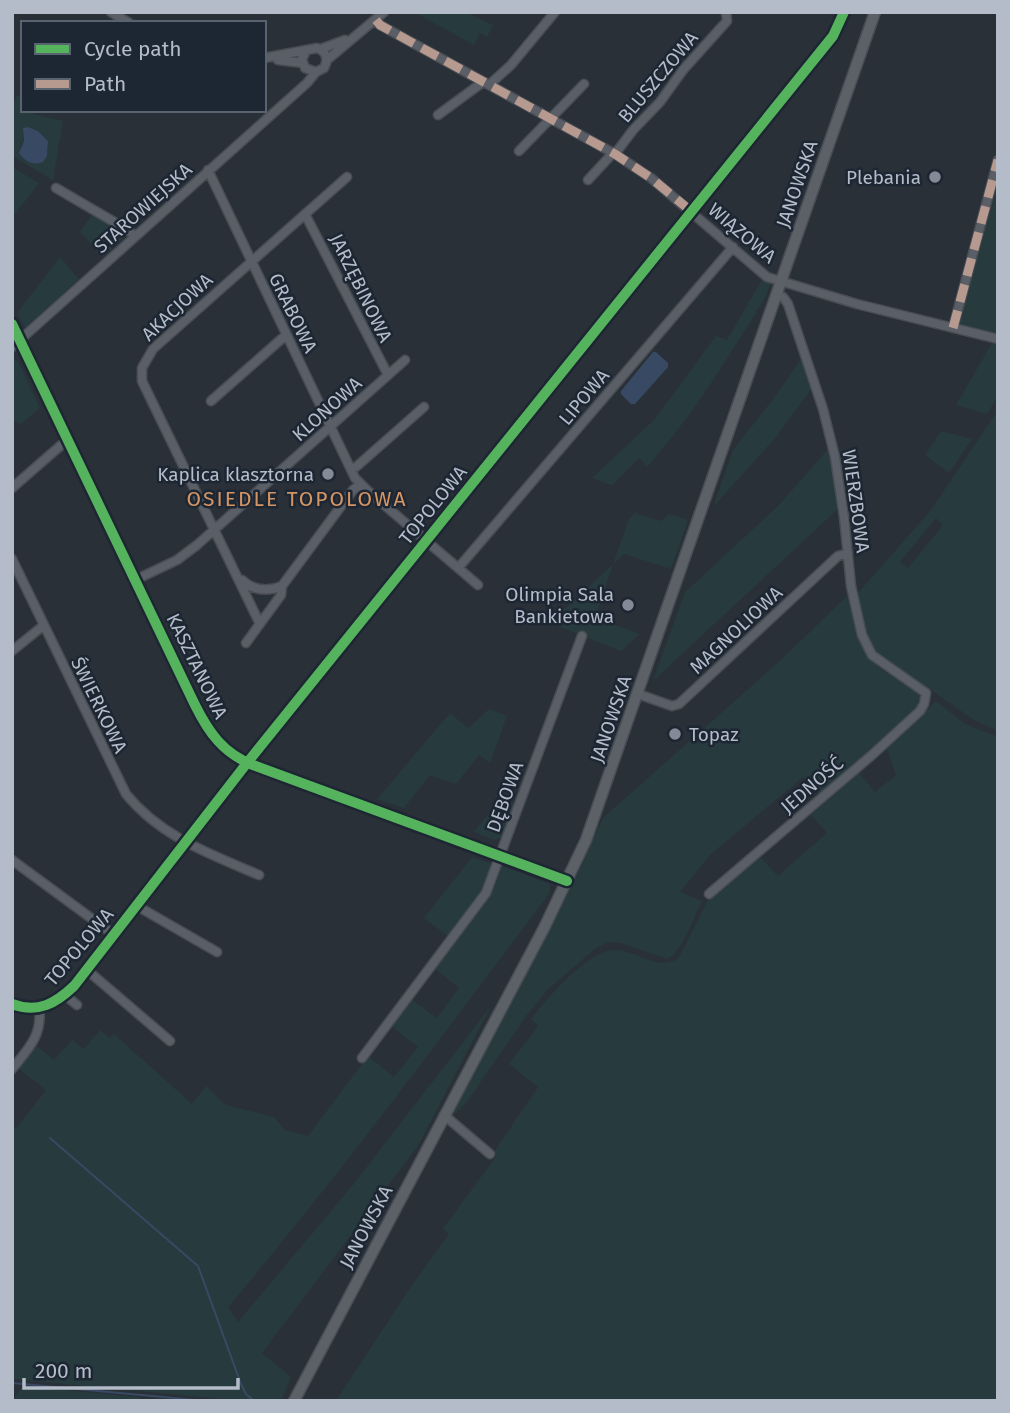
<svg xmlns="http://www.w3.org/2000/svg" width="1010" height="1413" font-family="'Fira Sans',sans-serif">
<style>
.green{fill:#273a3e;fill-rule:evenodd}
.water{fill:#384963}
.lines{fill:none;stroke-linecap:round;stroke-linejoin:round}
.stream{stroke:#384963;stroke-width:2}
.minor-casing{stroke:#484c53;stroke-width:11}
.major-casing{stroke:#484c55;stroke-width:13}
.minor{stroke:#5a5e66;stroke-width:8}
.major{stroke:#5c6168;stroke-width:10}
.quiet{stroke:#b69a8f;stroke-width:9;stroke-dasharray:18 9;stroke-linecap:butt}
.cycleway-casing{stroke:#1d2633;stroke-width:15}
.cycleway{stroke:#56b35d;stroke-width:10}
.poi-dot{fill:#848b96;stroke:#1d2633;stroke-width:2.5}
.labels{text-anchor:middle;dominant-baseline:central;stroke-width:5;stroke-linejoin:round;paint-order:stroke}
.street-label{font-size:19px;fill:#b4bcc9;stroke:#1d2633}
.poi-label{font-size:19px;fill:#b4bcc9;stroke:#1d2633;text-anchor:end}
.neighbourhood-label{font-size:21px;letter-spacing:2px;fill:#d59563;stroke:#1d2633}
</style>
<rect width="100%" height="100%" fill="#2a3038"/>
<path class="green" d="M414,12h51l28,13 -6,12 -7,-4 -6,12z
M16,96l7,1v13h10v4l30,7 -10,59 -41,-24v-41zM28,127l10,4 10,10 -1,15 -27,-10 4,-5 -1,-13z
M12,167l27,16 -27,35z
M998,181v153l-39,-10z
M92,215l35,20 -23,21 -24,-24z
M60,257l19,22 -54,49 -8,-15z
M762,280l9,3 -6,15c-36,58 -72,118 -118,169l-8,-9 -27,27 -20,-7 63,-59 61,-83 11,4z
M992,343l6,2v51l-11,18 -31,-9z
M801,359l10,30 -34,47 -64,71 20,-57 41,-52z
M12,360l6,1 22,47 -19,16 -9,-4z
M998,410v321l-24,-11 -49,-34 -46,-29 -13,-18 -9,-39v-6l74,-84zM936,518l7,7 -35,43 -8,-6z
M941,431l31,8 -23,34 -24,-18z
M828,449l12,58 -187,174 32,-89 94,-87z
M635,513l26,8 8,-7 19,6 -17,49 -47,-15 -11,10 -18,54 45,16 -19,17 -71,-28 63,-59 16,-45z
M847,596c8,26 13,58 37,75 12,8 30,12 36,25l-4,14 -97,84 -16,-17 -93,78 -30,37 22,9c-8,15 -21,54 -35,58l-46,-16 -13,-1 -12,6 -49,42 -20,25 -61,88 -10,10h-4l120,-228 31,-67 178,-158z
M936,701l29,23 33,13v664h-662l72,-110 41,-57 -6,-5 54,-74 -3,-3 44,-65 -29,-23 29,-38 -7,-7c16,-20 57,-69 84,-69 22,0 40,21 63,9l31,-61 51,-41 18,19 49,-43 -16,-18 48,-42 16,19 21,-17 -9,-26z
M489,709l18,7 -17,47 -11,-8 -23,29 -26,-9 -26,33 -27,-9 73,-86 18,15z
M501,799l15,5 -14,33 -8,3 -20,-8z
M472,857l20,7 -11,29 -33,43 -24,-18z
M502,866l48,18 -1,10c-105,139 -208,280 -321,413l10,15 114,-136 139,-180 -72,138 -157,209 29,24 -10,24h-39l-230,-22v-251l4,1 30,-39 -28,-22 18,-23 18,15 18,-20 12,9 16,-19 10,8 4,-4 78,70 14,-18 20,19 48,12 11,13 23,6 60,-80 26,21 24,-30 -27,-21 20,-27 26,19 22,-30 -25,-20 61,-81z
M22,1386l118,11 -2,4h-126z"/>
<path class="water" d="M28,127l10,4 10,10 -1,15 -4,6c-9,4 -19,-1 -24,-9l5,-12 -1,-13z
M653,352h3l12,11v4l-33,37h-4l-10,-10v-3z"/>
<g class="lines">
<path class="stream" d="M50,1138l148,128 43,118 5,10 8,7
M12,1383l194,18"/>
<g class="minor-casing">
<path id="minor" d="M111,12l18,11
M376,20l4,5 235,129 36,24 116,99 90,27 141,35
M321,49l24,-9
M264,58l53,-10c9,3 12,11 7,20l-8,4 -11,-4 -3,-9 4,-8
M278,60l25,3
M327,60l57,-48
M489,85l22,-20 44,-53
M438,115l45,-33
M519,151l65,-67
M615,154l18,-24 27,-28 23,-32 44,-49 -1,-9
M208,170l147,308 13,13 110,94
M588,180l25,-27
M56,188l72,42 7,7
M305,214l83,161
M12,324l183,381c14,28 28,48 58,60l314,116
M953,328l45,-168
M12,347l295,-264 9,-11
M211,401l75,-66
M351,469l5,-2 68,-60
M12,488l55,-48
M12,559l114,235c35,43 84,60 133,81
M459,567l274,-320
M135,580l42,-20 20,-15 208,-185
M242,580c12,11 25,12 40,6
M260,624l-118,-243v-13l11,-19 194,-172
M246,643l35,-48 1,-9 71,-96 8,-6
M12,651l32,-26
M638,694l34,12 7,-2 159,-148 10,-3
M12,860l102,75
M709,894l163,-139 48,-44 4,-7 2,-11 -54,-38 -10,-20 -11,-49 -7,-69 -9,-60 -12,-48 -35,-105 -5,-7 -6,-2
M137,906l80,46
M87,970l83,71
M65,995l12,10
M12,1004c26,10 44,-1 62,-18l173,-223 586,-727 11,-24
M362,1058l124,-165 96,-257
M12,1069c16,-20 31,-34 27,-61
M444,1115l46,39"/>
</g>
<g class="major-casing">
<path id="major" d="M294,1401l250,-473 42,-88 289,-828"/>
</g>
<use href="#minor" class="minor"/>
<use href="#major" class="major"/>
<path class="quiet" d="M376,20l4,5 235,129 36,24 40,33
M953,328l45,-168"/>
<g class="cycleway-casing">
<path id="cycleway" d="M12,324l183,381c14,28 28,48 58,60l314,116
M12,1004c26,10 44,-1 62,-18l173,-223 586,-727 11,-24"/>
</g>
<use href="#cycleway" class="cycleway"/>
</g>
<g class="poi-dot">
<circle cx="935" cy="177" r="7"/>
<circle cx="328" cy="474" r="7"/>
<circle cx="628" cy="605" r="7"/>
<circle cx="675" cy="734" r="7"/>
</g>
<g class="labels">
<g class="street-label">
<text transform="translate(658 77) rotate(-50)">BLUSZCZOWA</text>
<text transform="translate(797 184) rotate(-71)">JANOWSKA</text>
<text transform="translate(143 208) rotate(-42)">STAROWIEJSKA</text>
<text transform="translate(742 233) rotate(40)">WIĄZOWA</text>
<text transform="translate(361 288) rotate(64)">JARZĘBINOWA</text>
<text transform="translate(177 307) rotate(-43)">AKACJOWA</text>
<text transform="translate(293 313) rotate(64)">GRABOWA</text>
<text transform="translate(584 397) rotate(-50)">LIPOWA</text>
<text transform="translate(327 409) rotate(-42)">KLONOWA</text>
<text transform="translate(856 501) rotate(82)">WIERZBOWA</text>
<text transform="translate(433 505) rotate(-51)">TOPOLOWA</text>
<text transform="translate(736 630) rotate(-43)">MAGNOLIOWA</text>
<text transform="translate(197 666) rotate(64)">KASZTANOWA</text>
<text transform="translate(99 705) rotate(64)">ŚWIERKOWA</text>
<text transform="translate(611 719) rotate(-71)">JANOWSKA</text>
<text transform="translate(812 785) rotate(-41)">JEDNOŚĆ</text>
<text transform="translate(505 797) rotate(-70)">DĘBOWA</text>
<text transform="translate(79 947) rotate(-50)">TOPOLOWA</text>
<text transform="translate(366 1227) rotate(-62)">JANOWSKA</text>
</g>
<g class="poi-label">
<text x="921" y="177">Plebania</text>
<text x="314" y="474">Kaplica klasztorna</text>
<text x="614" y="594">Olimpia Sala<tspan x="614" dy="22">Bankietowa</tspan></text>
<text x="689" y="734" text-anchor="start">Topaz</text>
</g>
<g class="neighbourhood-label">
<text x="297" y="499">OSIEDLE TOPOLOWA</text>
</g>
</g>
<rect width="1010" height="1413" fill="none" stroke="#b4bcc9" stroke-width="28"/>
<rect x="21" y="21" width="245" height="91" fill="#1d2633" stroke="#59626f" stroke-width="2"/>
<rect x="35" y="44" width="35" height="10" fill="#56b35d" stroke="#59626f" stroke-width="2"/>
<text x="84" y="56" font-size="21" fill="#b4bcc9">Cycle path</text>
<rect x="35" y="79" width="35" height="10" fill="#b69a8f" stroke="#59626f" stroke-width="2"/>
<text x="84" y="91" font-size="21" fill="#b4bcc9">Path</text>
<path d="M24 1378v10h214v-10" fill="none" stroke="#b4bcc9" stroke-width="3.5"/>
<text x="35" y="1378" font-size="21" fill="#b4bcc9" stroke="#1d2633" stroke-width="5" paint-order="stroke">200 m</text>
</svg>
